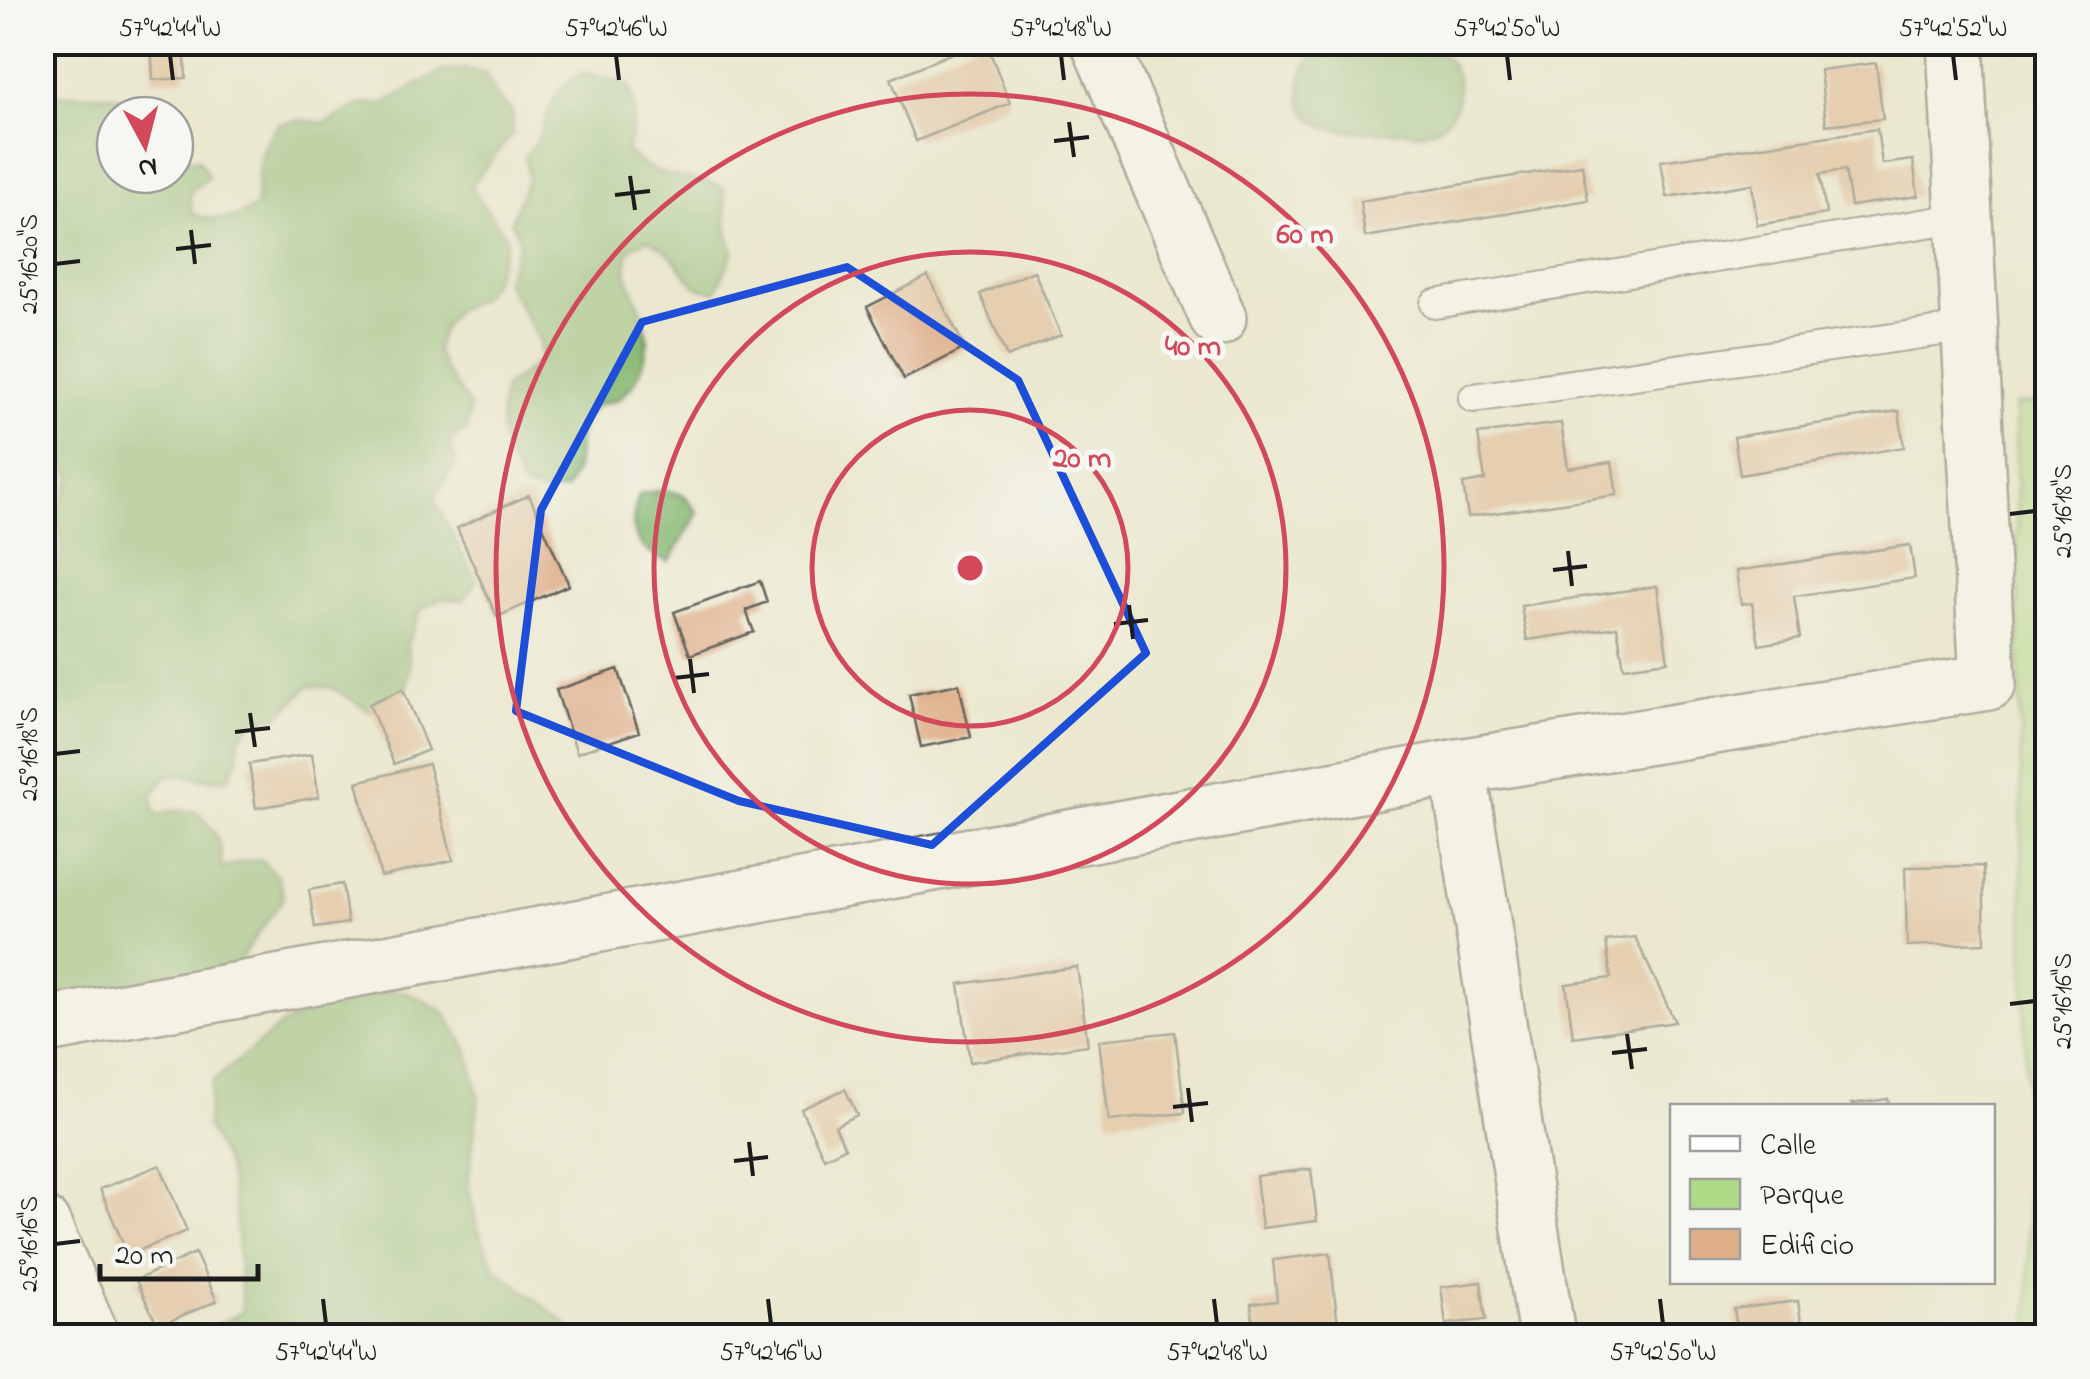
<svg xmlns="http://www.w3.org/2000/svg" width="2090" height="1379" font-family="'Indie Flower',sans-serif">
<style>
.green{fill:#aeda87;stroke:#657b52;stroke-width:2.5}
.forest{fill:#8aba74;stroke:#536b48;stroke-width:2.5}
.building{fill:#dfaf89}
.lines{fill:none;stroke-linecap:round;stroke-linejoin:round}
.lane-casing{stroke:#64635b;stroke-width:32}
.street-casing{stroke:#64635b;stroke-width:60}
.lane{stroke:#fff;stroke-width:28}
.street{stroke:#fff;stroke-width:55}
.marked{fill:none;stroke:#1d4ed8;stroke-width:8;stroke-linejoin:round}
.ticks{fill:none;stroke:#1c1c1c;stroke-width:4}
.ring{fill:none;stroke:#d1495b;stroke-width:5}
.centre{fill:#d1495b;stroke:#f6f6f2;stroke-width:5}
.ring-label{font-size:30px;text-anchor:middle;font-weight:bold;fill:#d1495b;stroke:#f6f6f2;stroke-width:10;stroke-linejoin:round;paint-order:stroke}
.neatline{fill:none;stroke:#1c1c1c;stroke-width:4}
.ticks-label{font-size:25px;text-anchor:middle;fill:#1c1c1c}
</style>
<rect width="100%" height="100%" fill="#f6f6f2"/>
<filter id="ink" filterUnits="userSpaceOnUse"><feTurbulence type="fractalNoise" baseFrequency=".01" numOctaves="2"/><feDisplacementMap in="SourceGraphic" scale="20" xChannelSelector="R" yChannelSelector="G"/><feConvolveMatrix kernelMatrix="1 2 1 2 8 2 1 2 1" color-interpolation-filters="sRGB"/></filter>
<filter id="wash" filterUnits="userSpaceOnUse"><feTurbulence type="fractalNoise" baseFrequency=".0048" numOctaves="4" result="noise"/><feDisplacementMap in="SourceGraphic" scale="40" xChannelSelector="R" yChannelSelector="G"/><feGaussianBlur stdDeviation="2.25" result="paint"/><feColorMatrix in="noise" values="0 0 0 0 0 0 0 0 0 0 0 0 0 0 0 0 0 1.4 0 .05"/><feComposite in="paint" operator="in"/></filter>
<g filter="url(#wash)">
<rect width="100%" height="100%" fill="#ebe8cf"/>
<path class="green" d="M1453,43h138l-97,14z
M2047,402l1,934h-18l-15,-931z"/>
<path class="forest" d="M1330,42c21,0 83,-4 99,3 49,23 32,93 -18,87 -36,-5 -115,15 -110,-47 1,-18 13,-34 29,-43z
M264,43h87c-28,21 -57,14 -87,0z
M464,69l22,5 10,22 16,15 1,22 -42,53c10,20 26,34 36,54l-14,41 -13,17 -26,13 -12,18 -6,21 9,20 25,37 -3,23 -18,12 7,20 -22,37 42,82 -12,19 -23,-1 -19,9 -15,36 3,21 -4,24 -36,22 -38,-23 -23,-2 -31,31 -24,4 -15,17 -1,20 -10,20c-25,5 -38,-6 -63,-1l-13,19 4,19 20,-5 22,2c18,19 25,31 23,57l20,-7 20,-2 17,17 6,20 -54,76 -169,30 -18,-7 -1,-399c19,-25 26,-51 13,-80l17,-39 -21,-42 -8,-9v-332c34,4 80,-14 101,20h-29v60h60v-17l23,1 11,18 -19,15 2,22c26,8 42,8 64,-8 1,-33 1,-55 22,-82l25,-4 22,3 36,-19h22l59,-33z
M587,73l42,12c9,25 6,41 -3,66 32,32 58,22 97,36 5,23 2,43 10,65l-17,40 -20,-5 -29,-36 -20,-12 -18,11 -3,23 16,39 6,27 -4,22 -9,21 -16,17 -23,6 -15,17 -5,46 -10,22 -21,3 -21,-5c-23,-43 -29,-51 -20,-101l37,-27 -2,-21 -34,-58 15,-40 -9,-20 17,-43 -3,-22c29,-31 17,-71 62,-83z
M663,490l21,5 14,18 -29,49c-35,-13 -43,-33 -29,-68z
M360,989l45,2 39,20 24,40 11,46 -11,87 9,43 18,41 72,56 5,12h-377l47,-24 -7,-106 -9,-42 -20,-38 6,-44 69,-57z"/>
<g id="blocks">
<path class="building" d="M151,42h33l2,36 -33,2z
M978,42h8l24,61 -94,38 -25,-62z
M1793,42h49v2l-47,11z
M1876,63l7,56 -57,6 -6,-55z
M1877,129l5,35 31,-4 5,36 -67,10 -6,-36 -25,4 6,40 -69,11 -5,-41 -85,13 -6,-36z
M1582,165l6,35 -223,37 -5,-36z
M1034,271l27,64 -54,22 -27,-63z
M928,276l37,72 -61,31 -37,-72z
M1899,411l5,36 -164,28 -6,-38z
M1561,423l7,45 44,-6 5,33 -149,22 -5,-33 22,-4 -7,-46z
M529,495l40,90 -72,32 -40,-89z
M1910,545l5,33 -121,18 6,42 -41,7 -7,-42 -11,1 -5,-33z
M760,581l7,21 -21,8 8,22 -64,23 -16,-43z
M1657,586l11,75 -44,6 -7,-40 -90,13 -6,-34z
M618,669l21,63 -62,21 -21,-63z
M959,684l12,53 -50,10 -12,-53z
M403,689l25,61 -34,14 -25,-60z
M312,754l7,43 -63,11 -7,-44z
M428,764l25,96 -72,17 -24,-95z
M1983,866l2,77 -78,3 -2,-79z
M342,884l6,39 -33,5 -6,-38z
M1635,937l40,85 -102,15 -7,-53 45,-6 -5,-37z
M1077,967l11,78 -118,17 -11,-78z
M1175,1032l10,81 -76,8 -10,-81z
M845,1089l12,26 -22,11 10,22 -21,10 -23,-49z
M1888,1099l1,7h-37l-1,-2z
M160,1165l27,66 -59,24 -28,-66z
M1311,1169l6,52 -55,7 -6,-52z
M195,1253l22,48 -59,25 -22,-46z
M1330,1253l9,82 -84,1 -4,-32 26,-3 -4,-41z
M1481,1282l5,38 -40,4 -5,-37z
M1798,1301l5,35h-65l-4,-27z"/>
</g>
</g>
<g filter="url(#ink)">
<use href="#blocks" fill-opacity="0" stroke="#64635b" stroke-width="2.5"/>
<g class="lines">
<g class="lane-casing">
<path id="lane" d="M1435,304l529,-87
M1473,398l497,-71"/>
</g>
<g class="street-casing">
<path id="street" d="M1099,42l119,276
M1458,767l89,569
M42,1026l1416,-259 530,-85 -33,-640
M42,1224l49,112"/>
</g>
<use href="#lane" class="lane"/>
<use href="#street" class="street"/>
</g>
</g>
<path d="M0 0H2090V1379H0ZM847,267l171,113 128,273 -214,192 -193,-44 -223,-90 25,-201 101,-188z" fill="#ebe8cf" fill-opacity=".55" fill-rule="evenodd"/>
<path class="marked" d="M847,267l171,113 128,273 -214,192 -193,-44 -223,-90 25,-201 101,-188z"/>
<path class="ticks" d="M170,55l3,25M616,55l3,25M1061,55l3,25M1507,55l3,25M1953,55l3,25M1069,122l5,35M1054,141l35,-4M630,176l5,34M615,195l35,-4M191,230l4,34M176,249l35,-4M55,264l25,-3M2010,514l25,-3M1568,551l4,35M1553,570l34,-4M1129,605l4,34M1114,624l34,-4M690,659l4,34M674,678l35,-4M250,713l5,34M235,732l35,-4M55,754l25,-3M2010,1004l25,-3M1627,1034l5,35M1612,1053l35,-4M1188,1088l4,34M1173,1107l35,-4M749,1142l4,34M734,1161l34,-4M55,1244l25,-3M323,1299l3,25M768,1299l3,25M1214,1299l3,25M1660,1299l3,25"/>
<g class="ring">
<circle cx="970" cy="568" r="158"/>
<circle cx="970" cy="568" r="316"/>
<circle cx="970" cy="568" r="474"/>
</g>
<circle cx="970" cy="568" r="15" class="centre"/>
<g class="ring-label">
<text x="1305" y="243">60 m</text>
<text x="1193" y="355">40 m</text>
<text x="1082" y="467">20 m</text>
</g>
<rect width="2090" height="1379" fill="none" stroke="#f6f6f2" stroke-width="110"/>
<rect x="1670" y="1104" width="325" height="180" fill="#f6f6f2" stroke="#9f9f9c" stroke-width="2.5"/>
<rect x="1690" y="1136" width="50" height="15" fill="#ffffff" stroke="#9f9f9c" stroke-width="2.5"/>
<text x="1760" y="1154" font-size="30" fill="#1c1c1c">Calle</text>
<rect x="1690" y="1179" width="50" height="30" fill="#aeda87" stroke="#9f9f9c" stroke-width="2.5"/>
<text x="1760" y="1204" font-size="30" fill="#1c1c1c">Parque</text>
<rect x="1690" y="1229" width="50" height="30" fill="#dfaf89" stroke="#9f9f9c" stroke-width="2.5"/>
<text x="1760" y="1254" font-size="30" fill="#1c1c1c">Edificio</text>
<g transform="translate(145 145) rotate(173)"><circle r="48" fill="#f6f6f2" stroke="#9f9f9c" stroke-width="2.5"/>
<path d="M0-8L18 38L0 25L-18 38Z" fill="#d1495b"/>
<text y="-15" font-size="28" font-weight="bold" text-anchor="middle" fill="#1c1c1c">N</text>
</g>
<path d="M100 1264v15h158v-15" fill="none" stroke="#1c1c1c" stroke-width="5"/>
<text x="115" y="1264" font-size="30" fill="#1c1c1c" stroke="#f6f6f2" stroke-width="8" paint-order="stroke">20 m</text>
<rect x="55" y="55" width="1980" height="1269" class="neatline"/>
<g class="ticks-label">
<text x="170" y="36">57°42'44"W</text>
<text x="616" y="36">57°42'46"W</text>
<text x="1061" y="36">57°42'48"W</text>
<text x="1507" y="36">57°42'50"W</text>
<text x="1953" y="36">57°42'52"W</text>
<text transform="translate(28 264) rotate(-90)" y="9">25°16'20"S</text>
<text transform="translate(2062 511) rotate(-90)" y="9">25°16'18"S</text>
<text transform="translate(28 754) rotate(-90)" y="9">25°16'18"S</text>
<text transform="translate(2062 1001) rotate(-90)" y="9">25°16'16"S</text>
<text transform="translate(28 1244) rotate(-90)" y="9">25°16'16"S</text>
<text x="326" y="1360">57°42'44"W</text>
<text x="771" y="1360">57°42'46"W</text>
<text x="1217" y="1360">57°42'48"W</text>
<text x="1663" y="1360">57°42'50"W</text>
</g>
</svg>
